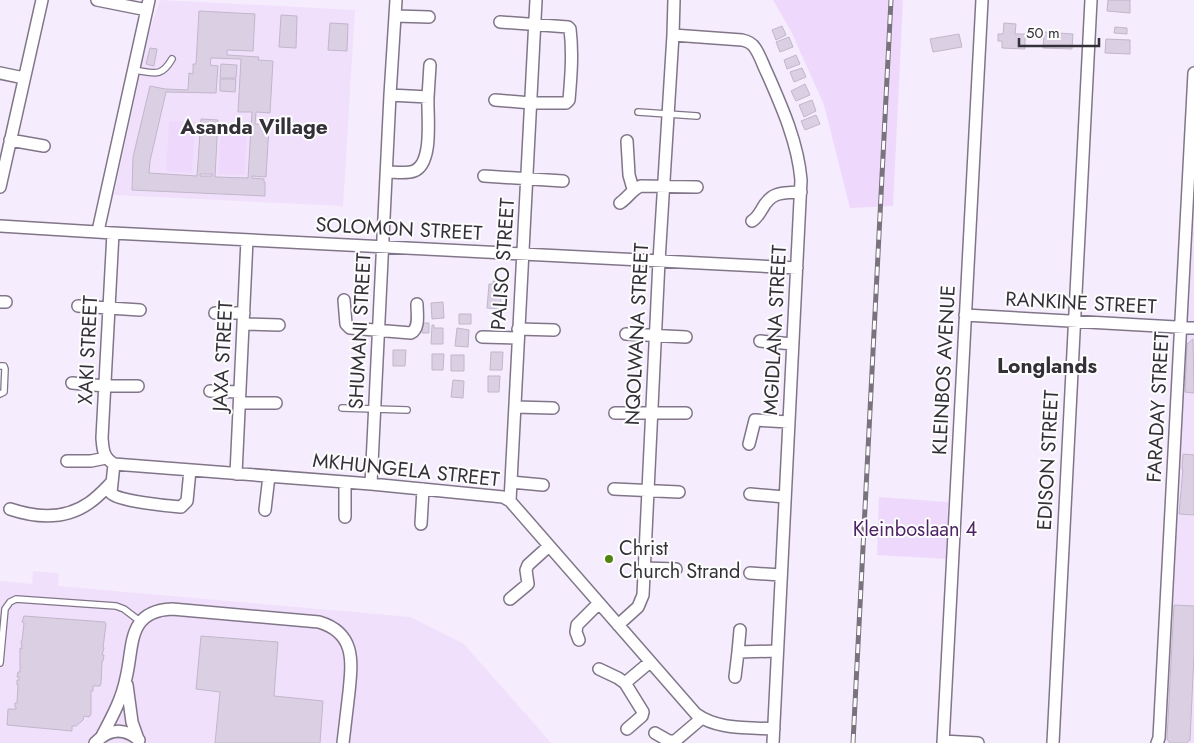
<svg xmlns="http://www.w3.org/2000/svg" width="1194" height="743" font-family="Jost,sans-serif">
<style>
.built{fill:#f0e0fc}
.green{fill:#eed9fd}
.building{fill:#dbcfe4;stroke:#c1b6ca;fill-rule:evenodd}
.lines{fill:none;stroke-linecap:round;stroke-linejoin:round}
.service-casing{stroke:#817689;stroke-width:8}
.minor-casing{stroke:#817689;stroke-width:14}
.service{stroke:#fff;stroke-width:5.5}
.minor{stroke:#fff;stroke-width:11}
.rail-casing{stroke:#79737e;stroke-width:5}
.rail{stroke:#fdfdfd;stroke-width:3;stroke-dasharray:9;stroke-linecap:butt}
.poi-dot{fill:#538313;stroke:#fdfdfd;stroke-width:2}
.labels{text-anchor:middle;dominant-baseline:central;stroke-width:4;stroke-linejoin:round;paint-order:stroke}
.street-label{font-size:20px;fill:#343038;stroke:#fdfdfd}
.park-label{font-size:20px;fill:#4d2465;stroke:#fdfdfd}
.poi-label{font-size:20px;fill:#343038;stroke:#fdfdfd;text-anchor:start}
.neighbourhood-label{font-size:21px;font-weight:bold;fill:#343038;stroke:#fdfdfd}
</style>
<rect width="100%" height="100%" fill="#f5ecfd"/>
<path class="built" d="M160,0l195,10 -12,196 -229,-11 35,-162z
M1194,53v690h-37l3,-18z
M33,571l26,2 -1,13 352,31 54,27 87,99h-551v-162l32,3z"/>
<path class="green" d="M773,0h130l-10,206 -43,2 -26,-103 -33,-74z
M169,121l26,1 -3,51 -26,-2z
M221,123l26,2 -2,50 -27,-1z
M879,497l69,5 -2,57 -69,-4z"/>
<path class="building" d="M1108,0h22v13l-23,-2z
M199,11l56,3 -2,37 -26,-1v5l32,2 -1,3 15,1 -3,52 -14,-1 -1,12 14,1 -3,52 -14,-1v2l12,1v3h1v14l-133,-6 1,-33 17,-71 15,3 23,1 1,-17 4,1v-10h3zM211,58l30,1 -3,53h14l-4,66 -33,-1 3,-57 -17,-1 -4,57 -48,-3 1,-12 16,-69 50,1 2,-27 -8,-1zM200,174h12v2h-12z
M281,15l16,1 -1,32 -17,-1z
M330,23l18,1 -1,27 -19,-1z
M1004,23l12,1 -1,10h10v15l-23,-1v-7h-4v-7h5z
M782,26l4,9 -10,5 -4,-10z
M1115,27l12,1v6l-13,-1z
M1044,32l29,2 -1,15 -29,-1z
M959,34l3,13 -29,5 -3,-13z
M789,37l4,10 -13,5 -4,-10z
M1106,39l24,1v14l-25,-1z
M150,48l7,1 -3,17 -8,-2z
M796,55l4,9 -13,5 -3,-9z
M221,64l16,1 -1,13h-16z
M802,68l4,9 -12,5 -4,-10z
M220,79h16l-1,13 -15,-1z
M805,84l5,11 -14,6 -5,-10z
M812,100l4,11 -12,6 -5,-12z
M816,115l4,9 -15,6 -4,-9z
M493,281l5,1v2l4,1 -2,24 -13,-1 2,-24h4z
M443,302l1,16 -12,1 -1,-16z
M459,314h12v10h-12z
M423,323h6v10h-7z
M432,325h2v3h9v16h-12z
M457,328l12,2 -1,17 -13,-1z
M1193,339l1,54 -9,-1 2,-48z
M393,350h13l-1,16h-12z
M491,352h12l-1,18h-12z
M432,354h12l-1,16h-11z
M451,355h13v16h-13z
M488,376h12l-1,16h-11z
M453,380l11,1 -1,17 -12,-1z
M1183,454l11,1v60l-15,-1 4,-45h-1z
M1174,605l20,1v48l-4,86 -4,3h-16l-3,-4z
M24,616l81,6 1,2 -3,24h1l-2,7h2l-1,6h-1l-1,23 -1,2h-7v5h-2v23l-2,3 -5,-1 -1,4 -7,6h-4v5l-65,-6 1,-16h8v-2h-1v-4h2l1,-18h-1v-5h2v-3h-2l1,-5h2v-24l2,1 -1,-8h1l2,-18 -2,-1z
M201,636l77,6 -4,54 49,5 -3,42h-105l5,-51 -24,-3z"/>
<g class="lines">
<g class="service-casing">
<path id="service" d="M134,70c20,3 27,8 38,-11
M638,112l59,4
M0,366h4l1,3 -1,23 -4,2
M342,408l65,2
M0,663l5,-54 5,-7 6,-3 100,7 8,3 17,13"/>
</g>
<g class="minor-casing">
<path id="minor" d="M97,0l50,10
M674,0l-1,35 69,5c5,1 10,3 13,8 5,7 8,17 12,25 15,34 31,70 34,107l-28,563
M395,16l34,1
M0,73l24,5
M428,97l2,-32
M495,100l36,3h35l3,-3c2,-23 4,-47 1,-71l-2,-2 -68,-5
M10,140l34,6
M627,141l2,34 4,14
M387,172c8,0 20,2 27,-1 20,-8 13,-56 14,-74l-38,-2
M484,176l79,5
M0,187l42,-187
M620,203c9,-6 12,-14 21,-17l56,1
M752,221c5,-3 7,-7 10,-12 10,-18 20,-16 39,-17
M0,226l113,7 684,35
M98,231l51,-231
M113,233l-11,205c1,12 1,19 12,26l257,20 132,13 7,4 186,213c22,16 51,13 78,15
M344,300l2,24 4,4 61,5c9,-5 6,-19 6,-29
M0,302h6
M78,306l62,4
M215,313h29
M965,315l229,13
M244,324l35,1
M518,329l36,1
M626,334l60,3
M482,337l35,1
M760,341l33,3
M72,383l33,3h33
M210,391l30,1
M240,403h36
M515,407l38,1
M615,413h71
M749,444l6,-24 34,2
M67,461h24l15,-3
M114,464l-3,29c6,8 57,13 70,14l6,-6 3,-31
M236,474l11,-234
M511,482l32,3
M371,484l19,-389 6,-95
M614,489l65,3
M750,494l35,3
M510,501l26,-501
M10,509c27,9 55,11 79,-6 9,-6 16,-14 23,-21
M265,510l4,-34
M345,517v-35
M421,524l2,-35
M644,568l32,1
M750,573l31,2
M510,599l18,-15 -2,-14 2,-5 21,-19
M618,625l20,-18 5,-12 16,-334 14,-226
M740,630l-2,22 39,-1
M579,640l-3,-8 1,-7 22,-22
M599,669l19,9 7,5
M735,677l3,-25
M127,685l5,37 6,17
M627,729l15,-13 1,-4 -18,-29 25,-21
M655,733l14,8h6l27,-23
M102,736c10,-19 20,-37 24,-58 8,-31 0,-67 46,-69l147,13c37,11 33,40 30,70 -2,17 -4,34 -6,51
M943,741l35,2
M95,743c13,-14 29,-16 44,-3
M943,743l39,-743
M1053,743l38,-743
M1157,743l2,-5 35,-665"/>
</g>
<use href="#service" class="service"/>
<use href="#minor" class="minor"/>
<g class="rail-casing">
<path id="rail" d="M853,743l38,-743"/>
</g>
<use href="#rail" class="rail"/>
</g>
<circle class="poi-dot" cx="609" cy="559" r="5"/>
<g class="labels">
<g class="street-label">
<text transform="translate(399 229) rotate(3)">SOLOMON STREET</text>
<text transform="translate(503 264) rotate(-86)">PALISO STREET</text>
<text transform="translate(1081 303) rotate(3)">RANKINE STREET</text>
<text transform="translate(775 330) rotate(-87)">MGIDLANA STREET</text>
<text transform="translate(360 331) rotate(-87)">SHUMANI STREET</text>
<text transform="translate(637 334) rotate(-87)">NQOLWANA STREET</text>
<text transform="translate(88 350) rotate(-87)">XAKI STREET</text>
<text transform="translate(223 356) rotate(-87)">JAXA STREET</text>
<text transform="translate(944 370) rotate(-87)">KLEINBOS AVENUE</text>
<text transform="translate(1158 407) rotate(-87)">FARADAY STREET</text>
<text transform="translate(1048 460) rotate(-87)">EDISON STREET</text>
<text transform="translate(406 470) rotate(6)">MKHUNGELA STREET</text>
</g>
<g class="park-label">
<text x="915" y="529">Kleinboslaan 4</text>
</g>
<g class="poi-label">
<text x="619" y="548">Christ<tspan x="619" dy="23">Church Strand</tspan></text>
</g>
<g class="neighbourhood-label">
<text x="254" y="127">Asanda Village</text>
<text x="1047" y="366">Longlands</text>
</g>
</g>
<path d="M1019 38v8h80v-8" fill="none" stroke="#343038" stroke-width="2.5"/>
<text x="1026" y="38" font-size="15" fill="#343038" stroke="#fdfdfd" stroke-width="4" paint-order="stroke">50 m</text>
</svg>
